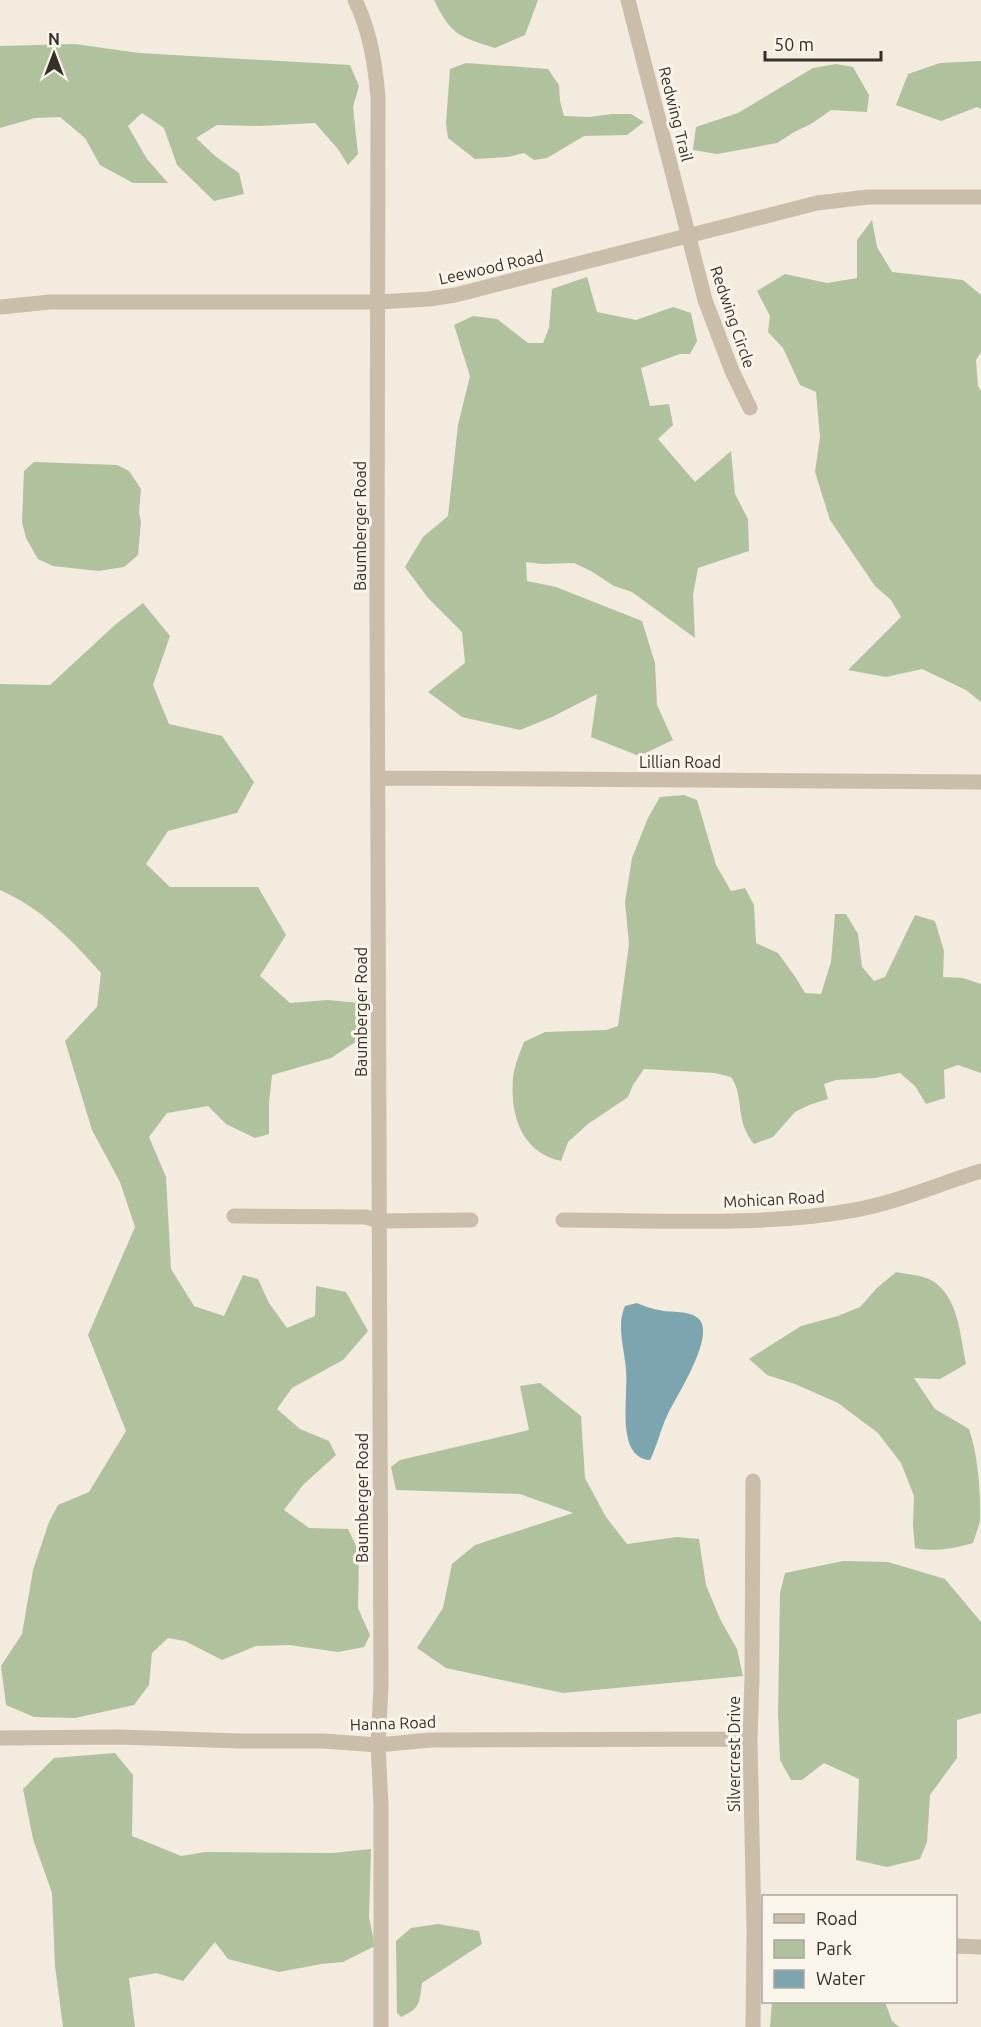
<svg xmlns="http://www.w3.org/2000/svg" width="981" height="2027" font-family="Ubuntu,sans-serif">
<style>
.green{fill:#b0c19e}
.water{fill:#7da5af}
.lines{fill:none;stroke-linecap:round;stroke-linejoin:round}
.minor{stroke:#cabda9;stroke-width:15}
.labels{text-anchor:middle;dominant-baseline:central;stroke-width:6;stroke-linejoin:round;paint-order:stroke}
.street-label{font-size:16px;fill:#373029;stroke:#faf5ea}
</style>
<rect width="100%" height="100%" fill="#f2ebde"/>
<path class="green" d="M434,0h104l-13,35 -30,13c-37,-12 -43,-12 -61,-48z
M75,44l64,9 211,12 9,21 -6,21 5,47 -10,11 -10,-16 -23,-26 -55,3 -43,-1 -21,13 19,18 24,17 5,21 -30,7 -37,-36 -13,-37 -22,-15 -14,13 19,33 21,24h-35l-33,-18 -15,-27 -25,-21 -25,1 -35,10v-82z
M981,61v48l-4,-2 -36,14 -45,-16 12,-31 32,-11z
M466,63l82,6 11,16 1,16 4,15 26,1 22,-3h19l13,8 -17,13 -43,1 -37,22 -13,2 -10,-7 -16,4 -33,2 -27,-21 -2,-15 4,-54z
M836,64l17,3 16,28 -2,17 -36,-2 -20,14 -15,7 -19,12 -60,11 -24,-4 3,-23 42,-14 75,-45z
M872,220l5,27 15,25 71,8 18,15v57l-5,8 2,26 3,5v311l-15,-12 -44,-21 -36,8 -38,-7 53,-53 -10,-17 -16,-14 -45,-66 -15,-48 5,-35 -4,-45 -16,-7 -17,-37 -15,-16 2,-16 -13,-25 28,-17 42,9 30,-5v-38z
M587,277l10,35 39,8 37,-13 18,6 6,28 -7,13h-10l-39,14 9,38 19,-2 4,21 -15,14 37,43 36,-31 4,43 13,25 1,32 -51,17 -5,27 2,43 -63,-46 -18,-6 -23,-15 -17,-8 -32,1 -16,-2 1,19 29,6 86,34 13,42 2,42 16,35 -34,16 -48,-19 6,-43 -45,23 -32,13 -58,-13 -34,-25 37,-29 -3,-31 -34,-34 -23,-31 18,-30 25,-21 10,-91 12,-49 -16,-51 19,-9 24,3 31,24h15l6,-15 3,-39z
M34,462l83,3 12,6 12,18 -2,23 2,10 -3,33 -14,12 -26,4 -45,-5 -15,-7 -12,-21 -4,-16 2,-51z
M143,603l27,33 -17,49 16,39 53,12 32,46 -17,31 -69,18 -22,33 24,23h88l28,48 -26,41 30,27 38,-3 32,3 3,34 -32,21 -59,17 -3,28v31l-14,4 -29,-14 -18,-18 -41,7 -18,24 17,40 5,92 23,37 30,10 19,-41 15,4 11,24 18,25 28,-12 1,-30 30,6 22,39 -25,29 -51,28 -15,21 23,20 29,12 7,14 -33,30 -19,25 25,18 39,1 11,23 -1,56 12,27 -6,12 -26,5 -49,-7 -33,1 -34,14 -37,-19 -17,-3 -16,15 -3,32 -15,20 -59,13 -41,-1 -28,-12 -5,-39 21,-32 11,-64 16,-48 9,-17 31,-13 37,-61 -38,-96 47,-108 -15,-45 -28,-52 -27,-89 32,-34 4,-34c-28,-32 -61,-66 -101,-83v-206l50,1 66,-61z
M684,795l13,5 19,65 15,26 14,-3 9,17 2,38 22,10 18,25 9,15 16,1 10,-32 4,-48h11l12,20 4,33 12,14 11,-4 30,-62 20,6 9,30 -1,26 20,1 18,6v89l-23,-8 -14,5 1,28 -19,6 -11,-18 -15,-13 -25,5 -39,2 -12,4 4,15 -19,6 -14,7 -22,25 -19,7c-20,-24 -9,-47 -23,-67l-16,-4 -71,-4 -11,16 -5,12 -40,27 -20,18 -7,19c-40,-9 -51,-46 -48,-83 1,-12 7,-25 11,-36l21,-10 61,-2 12,-4 11,-82 -4,-42 7,-44 16,-40 12,-21z
M896,1272c10,2 24,3 33,7 30,15 31,57 37,85l-26,15 -26,-1 21,31 34,20c9,26 12,65 11,92 -2,8 -5,15 -7,22 -21,6 -38,9 -58,5l-2,-23 1,-29 -13,-33 -23,-30 -40,-30 -43,-19 -28,-9 -18,-16 52,-33 37,-10 22,-9 17,-19z
M540,1383l41,33 4,62 21,39 21,27 50,-7 22,2 7,46 14,34 17,30 6,27 -180,17 -117,-25 -29,-20 26,-40 9,-44 23,-19 98,-32 -53,-19 -124,-4 -5,-23 9,-7 129,-30 -9,-44z
M843,1561l45,1 57,17 36,43v91l-24,7v38l-27,37 -3,47 -7,17 -33,8 -31,-7 3,-81 -35,-16 -22,17h-11l-11,-20 -2,-46 2,-121 5,-20z
M115,1753l18,22 -1,61 49,20 24,-4 128,1 38,-4 -2,68 6,29 -32,16 -22,2 -42,8 -51,-13 -13,-17 -32,39 -27,-8 -27,5 6,49h-72l-8,-61 -3,-73 -19,-54 -10,-50 31,-31z
M438,1924l41,7 3,13 -60,39c-3,20 -1,25 -21,34l-4,-4 -1,-72 15,-13z
M772,2002h113l7,19 7,6h-129z"/>
<path class="water" d="M637,1303c7,3 15,6 22,7 12,3 31,0 40,9 17,18 -24,79 -32,97 -7,15 -10,30 -17,44 -6,0 -12,-3 -16,-8 -14,-17 -6,-60 -8,-82 -1,-20 -10,-44 -1,-64z"/>
<g class="lines">
<path class="minor" d="M355,0c15,31 20,63 23,97l-1,505 4,1084 -3,59 3,60v222
M628,0l77,300 27,71 18,37
M0,307l50,-5h328l51,-3 26,-4 362,-92 51,-6h113
M379,778l602,4
M234,1216l132,1 13,4 92,-1
M563,1220c94,0 199,7 292,-10 43,-8 84,-26 126,-39
M0,1738l120,-1 119,4h84l55,4 52,-5 320,-1
M956,1946l25,1
M753,2027l1,-98 -4,-190 2,-61 1,-197"/>
</g>
<g class="labels">
<g class="street-label">
<text transform="translate(676 114) rotate(76)">Redwing Trail</text>
<text transform="translate(491 267) rotate(-13)">Leewood Road</text>
<text transform="translate(733 317) rotate(71)">Redwing Circle</text>
<text transform="translate(360 526) rotate(-90)">Baumberger Road</text>
<text x="680" y="762">Lillian Road</text>
<text transform="translate(361 1012) rotate(-90)">Baumberger Road</text>
<text transform="translate(774 1199) rotate(-3)">Mohican Road</text>
<text transform="translate(362 1498) rotate(-90)">Baumberger Road</text>
<text transform="translate(393 1723) rotate(-2)">Hanna Road</text>
<text transform="translate(734 1754) rotate(-90)">Silvercrest Drive</text>
</g>
</g>
<rect x="762" y="1895" width="195" height="108" fill="#faf5ea" stroke="#aca69d" stroke-width="1.5"/>
<rect x="774" y="1914" width="30" height="9" fill="#cabda9" stroke="#aca69d" stroke-width="1.5"/>
<text x="816" y="1925" font-size="18" fill="#373029">Road</text>
<rect x="774" y="1940" width="30" height="18" fill="#b0c19e" stroke="#aca69d" stroke-width="1.5"/>
<text x="816" y="1955" font-size="18" fill="#373029">Park</text>
<rect x="774" y="1970" width="30" height="18" fill="#7da5af" stroke="#aca69d" stroke-width="1.5"/>
<text x="816" y="1985" font-size="18" fill="#373029">Water</text>
<g transform="translate(54 54)" stroke="#faf5ea" stroke-width="4.5" paint-order="stroke">
<path d="M0-4.5L10 22L0 15L-10 22Z" fill="#373029"/>
<text y="-9" font-size="16" font-weight="bold" text-anchor="middle" fill="#373029">N</text>
</g>
<path d="M765 51v9h116v-9" fill="none" stroke="#373029" stroke-width="3"/>
<text x="774" y="51" font-size="18" fill="#373029" stroke="#faf5ea" stroke-width="4.5" paint-order="stroke">50 m</text>
</svg>
